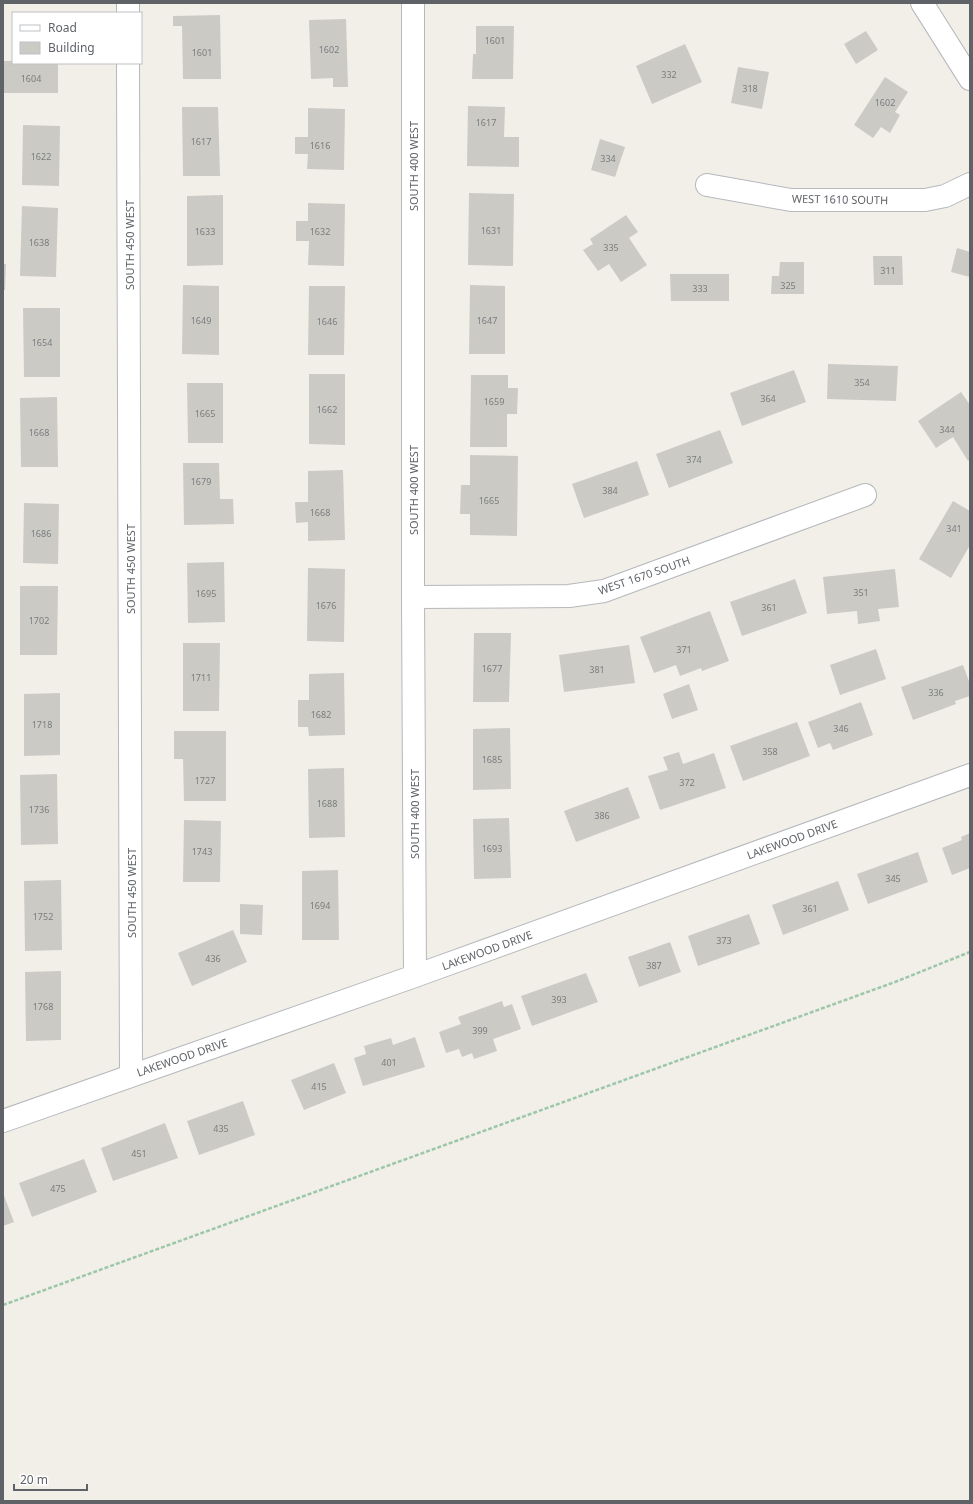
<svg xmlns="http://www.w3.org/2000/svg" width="973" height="1504" font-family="'Noto Sans',sans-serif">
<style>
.building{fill:#cccac5}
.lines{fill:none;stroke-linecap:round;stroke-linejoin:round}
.street-casing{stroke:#b5b8bc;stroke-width:24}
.path{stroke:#9cc7a9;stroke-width:2.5;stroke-dasharray:4 2;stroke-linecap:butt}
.street{stroke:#fff;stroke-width:22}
.labels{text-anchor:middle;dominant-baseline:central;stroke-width:3.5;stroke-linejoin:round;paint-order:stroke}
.number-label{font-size:9px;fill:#7a7d7f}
.street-label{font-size:11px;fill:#5f6368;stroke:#fff}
</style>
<rect width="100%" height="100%" fill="#f1efe8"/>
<path class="building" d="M220,15l1,64h-38l-1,-53h-9v-10z
M346,19l2,68h-15v-9l-22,1 -2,-59z
M476,26h38l-1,53h-41l1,-25h3z
M866,31l12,19 -22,14 -12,-20z
M685,44l17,38 -50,22 -16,-38z
M3,61h10v2h45v30h-55z
M738,67l31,5 -7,37 -31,-6z
M885,77l23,15 -13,20 5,3 -10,18 -9,-6 -8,11 -19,-13z
M468,106l37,1 -1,30h15v30l-52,-1z
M182,107h36l2,69h-37z
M308,108l37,1 -1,61 -37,-1 1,-15h-13v-17h13z
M23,125l37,1 -1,60 -37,-1z
M600,139l25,8 -10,30 -24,-7z
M469,193l45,1 -1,72 -45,-1z
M223,195v70l-36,1v-70z
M308,203l37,1 -1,62 -36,-1 1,-24h-13v-20h12z
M22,206l36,2 -2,69 -36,-1z
M626,215l12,17 -9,6 18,27 -26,17 -12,-18 -11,7 -15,-21 10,-6 -3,-5z
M957,248l13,4v25l-19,-5z
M873,256h29l1,29h-29z
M780,262h24v32h-33l1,-18h7z
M3,264h3l-1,26h-2z
M670,274h59v27h-58z
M183,285l36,1v69l-37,-1z
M470,285l35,1v68h-36z
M309,286h36l-1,69h-36z
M23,308h37v69h-36z
M828,364l70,2 -2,35 -69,-2z
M794,370l12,32 -64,24 -12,-33z
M309,374h36v71l-36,-1z
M471,375h37v13h10l-1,26h-10v33h-37z
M187,383h36v60h-35z
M961,392l9,13v54l-2,2 -15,-24 -17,11 -18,-27z
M57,397l1,70h-37l-1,-69z
M720,430l13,33 -64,25 -13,-34z
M470,455l48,1 -1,80 -47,-1v-21h-10l1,-29h9z
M637,461l12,34 -65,23 -12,-34z
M183,463h36l1,36h13l1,25 -50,1z
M343,470l2,70 -37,1v-19l-12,1 -1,-21h13v-31z
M953,501l17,10v34l-19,33 -32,-19z
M24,503l35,1 -1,60 -35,-1z
M224,562l1,60 -37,1 -1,-60z
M308,568l37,1 -1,73 -37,-1z
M895,569l4,38 -21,2 2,12 -22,3 -1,-13 -30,3 -4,-37z
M795,579l12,34 -65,23 -12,-34z
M20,586h38l-1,69h-37z
M710,611l19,50 -27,10 -1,-3 -21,8 -4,-11 -22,8 -14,-36z
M474,633h37l-2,69h-36z
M183,643h37l-1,68h-36z
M629,645l6,38 -71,9 -5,-37z
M876,649l10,30 -46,16 -10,-30z
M963,665l7,19v12l-15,5 1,3 -43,16 -12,-33z
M344,673l1,62 -36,1 -1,-9h-10v-27h11v-26z
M689,684l9,26 -26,9 -9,-25z
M60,693v62l-36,1v-62z
M861,702l12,33 -40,15 -3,-7 -12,5 -10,-26z
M797,722l13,34 -67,25 -13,-35z
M510,728l1,61 -38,1v-61z
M174,731h52v70h-42l-1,-42h-9z
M679,752l4,12 31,-11 12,35 -66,22 -12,-34 20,-6 -5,-13z
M344,768l1,69 -36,1 -1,-69z
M57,774l1,70 -37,1 -1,-70z
M628,787l12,31 -64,24 -12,-31z
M509,818l2,60 -37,1 -1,-60z
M184,820l37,1 -1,61h-37z
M970,833v35l-18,7 -10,-27 20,-8 -1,-3z
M918,852l10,30 -60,22 -11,-30z
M338,870l1,70h-37v-69z
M61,880l1,70 -37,1 -1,-70z
M838,881l11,29 -66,25 -11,-30z
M240,904l23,1 -1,30 -22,-1z
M749,914l11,30 -62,22 -10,-30z
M233,930l14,32 -55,24 -14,-33z
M670,942l11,30 -42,15 -11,-30z
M61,971v69l-35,1 -1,-69z
M586,973l12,29 -66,24 -11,-30z
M502,1001l2,6 8,-3 9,25 -28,10 4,12 -23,8 -2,-6 -10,4 -3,-8 -13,4 -7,-21 22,-8 -3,-7z
M415,1037l10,30 -62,19 -9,-28 12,-4 -2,-8 27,-8 2,7z
M334,1063l12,30 -42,17 -13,-30z
M243,1101l12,34 -56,20 -12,-34z
M165,1123l13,35 -65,23 -12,-33z
M84,1159l13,33 -65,25 -13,-34z
M3,1193l11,29 -11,4z"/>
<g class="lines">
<g class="street-casing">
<path id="street" d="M128,3v10
M413,3v594l2,379
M922,3l48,76
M128,63l3,1012
M707,185l84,15h134l20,-4 25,-12
M413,597l156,-1 35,-5 261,-96
M3,1121l412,-145 555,-201"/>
</g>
<path class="path" d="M3,1305l892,-323 75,-30"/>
<use href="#street" class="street"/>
</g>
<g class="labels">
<g class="number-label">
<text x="495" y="40">1601</text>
<text x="329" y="49">1602</text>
<text x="202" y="52">1601</text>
<text x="669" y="74">332</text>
<text x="31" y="78">1604</text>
<text x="750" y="88">318</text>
<text x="885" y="102">1602</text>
<text x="486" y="122">1617</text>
<text x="201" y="141">1617</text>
<text x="320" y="145">1616</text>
<text x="41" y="156">1622</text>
<text x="608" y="158">334</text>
<text x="491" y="230">1631</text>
<text x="205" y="231">1633</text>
<text x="320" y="231">1632</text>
<text x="39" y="242">1638</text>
<text x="611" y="247">335</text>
<text x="888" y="270">311</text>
<text x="788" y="285">325</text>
<text x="700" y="288">333</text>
<text x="201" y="320">1649</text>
<text x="487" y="320">1647</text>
<text x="327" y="321">1646</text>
<text x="42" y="342">1654</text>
<text x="862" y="382">354</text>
<text x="768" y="398">364</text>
<text x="494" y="401">1659</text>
<text x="327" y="409">1662</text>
<text x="205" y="413">1665</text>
<text x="947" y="429">344</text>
<text x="39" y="432">1668</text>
<text x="694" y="459">374</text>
<text x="201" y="481">1679</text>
<text x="610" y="490">384</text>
<text x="489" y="500">1665</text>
<text x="320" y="512">1668</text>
<text x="954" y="528">341</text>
<text x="41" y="533">1686</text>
<text x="861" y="592">351</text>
<text x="206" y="593">1695</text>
<text x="326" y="605">1676</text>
<text x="769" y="607">361</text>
<text x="39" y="620">1702</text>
<text x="684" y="649">371</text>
<text x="492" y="668">1677</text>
<text x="597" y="669">381</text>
<text x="201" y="677">1711</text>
<text x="936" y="692">336</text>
<text x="321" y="714">1682</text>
<text x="42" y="724">1718</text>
<text x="841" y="728">346</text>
<text x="770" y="751">358</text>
<text x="492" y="759">1685</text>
<text x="205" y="780">1727</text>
<text x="687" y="782">372</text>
<text x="327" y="803">1688</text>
<text x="39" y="809">1736</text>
<text x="602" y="815">386</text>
<text x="492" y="848">1693</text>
<text x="202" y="851">1743</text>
<text x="893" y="878">345</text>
<text x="320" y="905">1694</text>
<text x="810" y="908">361</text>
<text x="43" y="916">1752</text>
<text x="724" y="940">373</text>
<text x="213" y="958">436</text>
<text x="654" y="965">387</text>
<text x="559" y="999">393</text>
<text x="43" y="1006">1768</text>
<text x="480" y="1030">399</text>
<text x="389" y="1062">401</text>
<text x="319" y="1086">415</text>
<text x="221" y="1128">435</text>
<text x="139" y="1153">451</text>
<text x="58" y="1188">475</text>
</g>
<g class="street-label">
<text transform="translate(413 166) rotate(-90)">SOUTH 400 WEST</text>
<text transform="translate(840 199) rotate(1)">WEST 1610 SOUTH</text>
<text transform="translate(129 245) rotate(-90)">SOUTH 450 WEST</text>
<text transform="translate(413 490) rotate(-90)">SOUTH 400 WEST</text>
<text transform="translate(130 569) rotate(-90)">SOUTH 450 WEST</text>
<text transform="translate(644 575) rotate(-19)">WEST 1670 SOUTH</text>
<text transform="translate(414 814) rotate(-90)">SOUTH 400 WEST</text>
<text transform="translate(792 839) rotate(-20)">LAKEWOOD DRIVE</text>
<text transform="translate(131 893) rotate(-90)">SOUTH 450 WEST</text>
<text transform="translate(487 950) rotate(-20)">LAKEWOOD DRIVE</text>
<text transform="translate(182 1057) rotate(-19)">LAKEWOOD DRIVE</text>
</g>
</g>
<rect width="973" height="1504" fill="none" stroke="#5f6368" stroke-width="8"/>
<rect x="12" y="12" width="130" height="52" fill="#ffffff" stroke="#bfc1c3"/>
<rect x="20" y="25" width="20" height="6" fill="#ffffff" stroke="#bfc1c3"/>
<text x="48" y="32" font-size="12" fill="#5f6368">Road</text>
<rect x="20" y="42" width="20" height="12" fill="#cccac5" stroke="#bfc1c3"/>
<text x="48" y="52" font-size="12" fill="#5f6368">Building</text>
<path d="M14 1484v6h73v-6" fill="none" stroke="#5f6368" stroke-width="2"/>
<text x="20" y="1484" font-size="12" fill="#5f6368" stroke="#ffffff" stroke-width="3" paint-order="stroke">20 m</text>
</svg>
